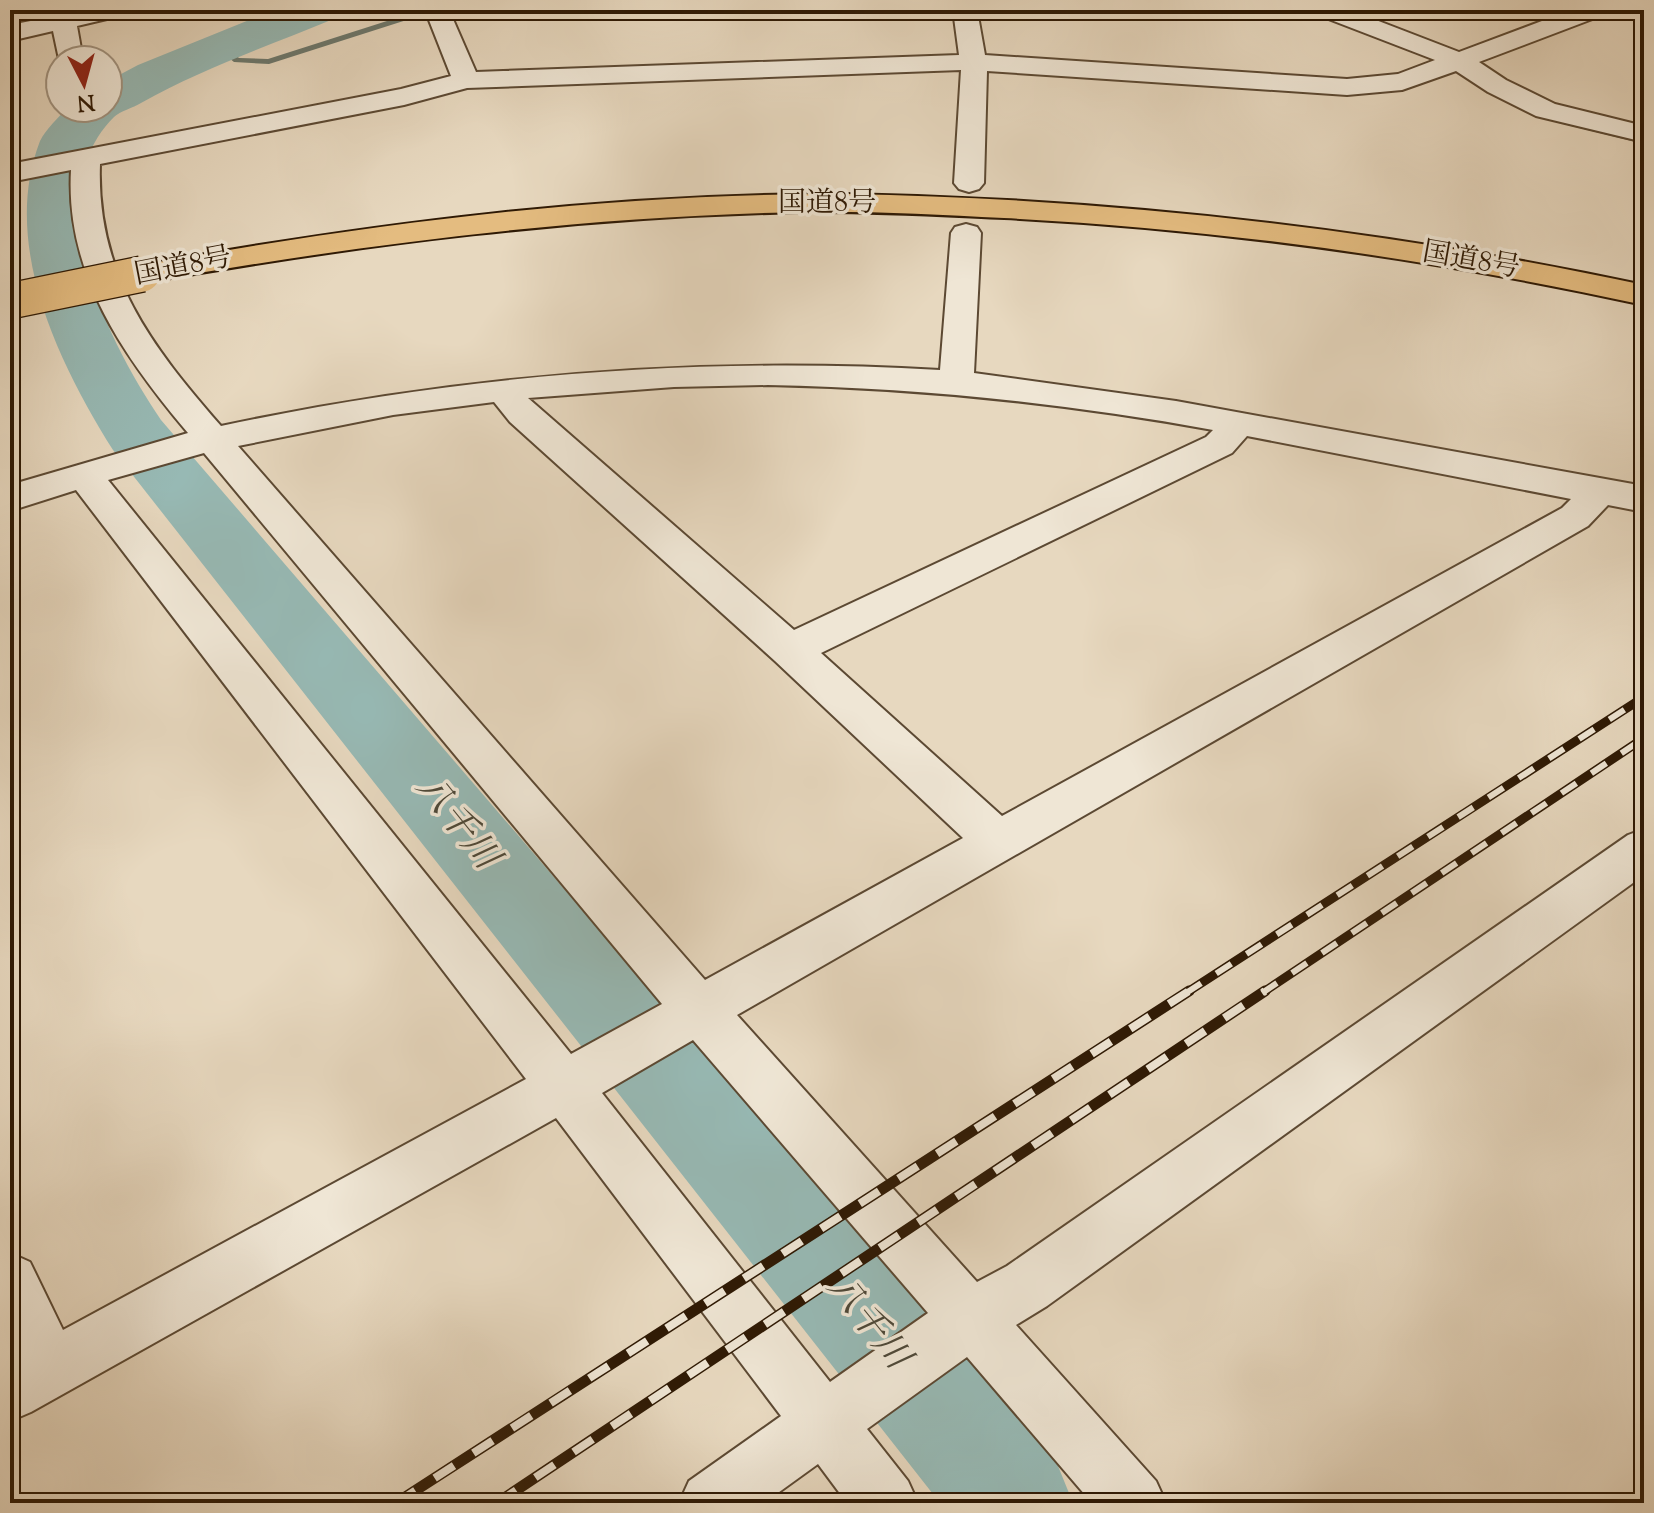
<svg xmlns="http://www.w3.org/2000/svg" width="1654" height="1513" font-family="'Sorts Mill Goudy','Noto Serif JP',serif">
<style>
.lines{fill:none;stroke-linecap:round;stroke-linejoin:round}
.stream{fill:#6d796e;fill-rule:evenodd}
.river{fill:#97b9b4;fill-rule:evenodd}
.minor-casing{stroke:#5c4933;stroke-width:4}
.highway-casing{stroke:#2e1904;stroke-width:4}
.minor{fill:#efe6d5;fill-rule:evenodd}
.highway{fill:#e4bc80;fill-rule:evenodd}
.rail-far1-casing{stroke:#2e1904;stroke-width:9}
.rail-casing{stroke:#2e1904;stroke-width:11}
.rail-far1{stroke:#efe6d5;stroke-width:6;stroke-dasharray:18;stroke-linecap:butt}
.rail{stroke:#efe6d5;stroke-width:8;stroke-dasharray:23;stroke-linecap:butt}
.highway-bridge-casing{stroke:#2e1904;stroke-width:38;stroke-linecap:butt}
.highway-bridge{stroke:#e4bc80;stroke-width:35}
.labels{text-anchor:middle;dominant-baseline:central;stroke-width:7;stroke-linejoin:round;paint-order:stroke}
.far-street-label{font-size:28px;fill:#2e1904;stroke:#efe6d5}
.water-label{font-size:36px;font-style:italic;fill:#4e4939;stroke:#efe6d5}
</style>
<rect width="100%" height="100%" fill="#e7d8bf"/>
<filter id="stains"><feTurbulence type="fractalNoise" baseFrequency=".0025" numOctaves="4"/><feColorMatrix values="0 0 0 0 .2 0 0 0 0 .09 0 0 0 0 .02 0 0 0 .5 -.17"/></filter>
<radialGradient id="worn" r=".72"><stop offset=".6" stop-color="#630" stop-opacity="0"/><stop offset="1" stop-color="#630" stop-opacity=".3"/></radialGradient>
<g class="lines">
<path class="stream" d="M440,10h27l-4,2 -47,5 -147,47 -35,-2 -15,-12 7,-2 13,10 29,1 144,-46z
M1562,118l82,20v6l-85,-21v-4z"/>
<path class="river" d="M274,10h64l-7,10c-63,26 -130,49 -190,83 -8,5 -21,8 -27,14 -80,80 -5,226 47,303l895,1041 17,42h-133l-827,-1053c-54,-86 -113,-206 -73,-309 6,-12 18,-23 27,-33h41v-27l30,-16z"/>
<g class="minor-casing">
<path id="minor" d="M50,10h77l-3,5 -47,11 6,34h-23v4l-7,-33 -43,10v-16l41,-8z
M425,10h24l27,62 483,-17 -6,-45h24l8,45 362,24 51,-5 37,-14 -117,-45 -3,-5h35l109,42 112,-42h35l-3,5 -124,47 27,18 49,24 89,22v16l-108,-26 -48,-24 -32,-21 -54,19 -55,5 -360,-24 -3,112 -5,6 -10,3 -10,-3 -5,-6 7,-113 -494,18 -63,17 -304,59c-4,111 52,183 121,262 238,-51 476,-70 719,-56l11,-137 4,-6 11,-3 11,3 4,6 -7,140 202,28 468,85v26l-36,-7 -20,21 -851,489 240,267 30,-16 621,-431 16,-6v46l-597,431 -31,19 140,156 10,22h-74l-125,-146 -100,72 41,52 10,22h-71l-29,-39 -54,39h-85l10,-22 92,-65 -225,-298 -525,294 -21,9v-63l4,-2 -4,-9v-94l20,9 33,68 463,-251 -450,-589 -66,21v-26l178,-52c-64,-76 -123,-159 -117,-263l-61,12v-18l391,-75 50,-13zM768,385c151,3 297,18 445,45l-7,7 -412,193 -266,-232 146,-11zM494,402l16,20 265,239 188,177 -258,142 -467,-534 155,-31zM1247,436l324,63 -9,9 -560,308 -181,-163 411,-200zM204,453l458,551 -91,50 -463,-574zM693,1040l235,273 -98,69 -228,-289z"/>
</g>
<g class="highway-casing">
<path id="highway" d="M847,194c269,5 534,35 797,91v20c-211,-46 -424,-76 -640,-87 -66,-3 -132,-7 -197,-6 -224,4 -445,32 -665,71l-11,-2 -5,-7 5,-7 11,-2c233,-42 468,-72 705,-71z"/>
</g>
<use href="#minor" class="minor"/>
<use href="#highway" class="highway"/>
<g class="rail-far1-casing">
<path id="rail-far1" d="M1186,993l458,-296
M1262,993l382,-255"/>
</g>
<g class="rail-casing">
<path id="rail" d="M396,1503l793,-512
M497,1503l768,-512"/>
</g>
<use href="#rail-far1" class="rail-far1"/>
<use href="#rail" class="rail"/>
<g class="highway-bridge-casing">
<path id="highway-bridge" d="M10,301l132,-27"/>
</g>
<use href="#highway-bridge" class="highway-bridge"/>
</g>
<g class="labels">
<g class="far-street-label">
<text x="827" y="204">国道8号</text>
<text transform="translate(1471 261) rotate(10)">国道8号</text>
<text transform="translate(183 267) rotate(-11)">国道8号</text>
</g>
<g class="water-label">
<text transform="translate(456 823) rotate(51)">八千川</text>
<text transform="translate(867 1323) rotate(51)">八千川</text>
</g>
</g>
<rect width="1654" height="1513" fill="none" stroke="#e7d8bf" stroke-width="40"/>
<rect x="12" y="12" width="1630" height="1489" fill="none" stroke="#2e1904" stroke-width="4"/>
<rect x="20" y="20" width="1614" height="1473" fill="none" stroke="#2e1904" stroke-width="2"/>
<g transform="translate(84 84) rotate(174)"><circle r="38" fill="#efe6d5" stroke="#a29481" stroke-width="2"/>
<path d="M0-6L14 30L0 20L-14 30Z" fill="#8f2418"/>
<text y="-12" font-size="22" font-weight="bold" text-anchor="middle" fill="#2e1904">N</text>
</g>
<rect width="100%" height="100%" filter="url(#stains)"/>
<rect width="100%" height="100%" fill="url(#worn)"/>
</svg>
